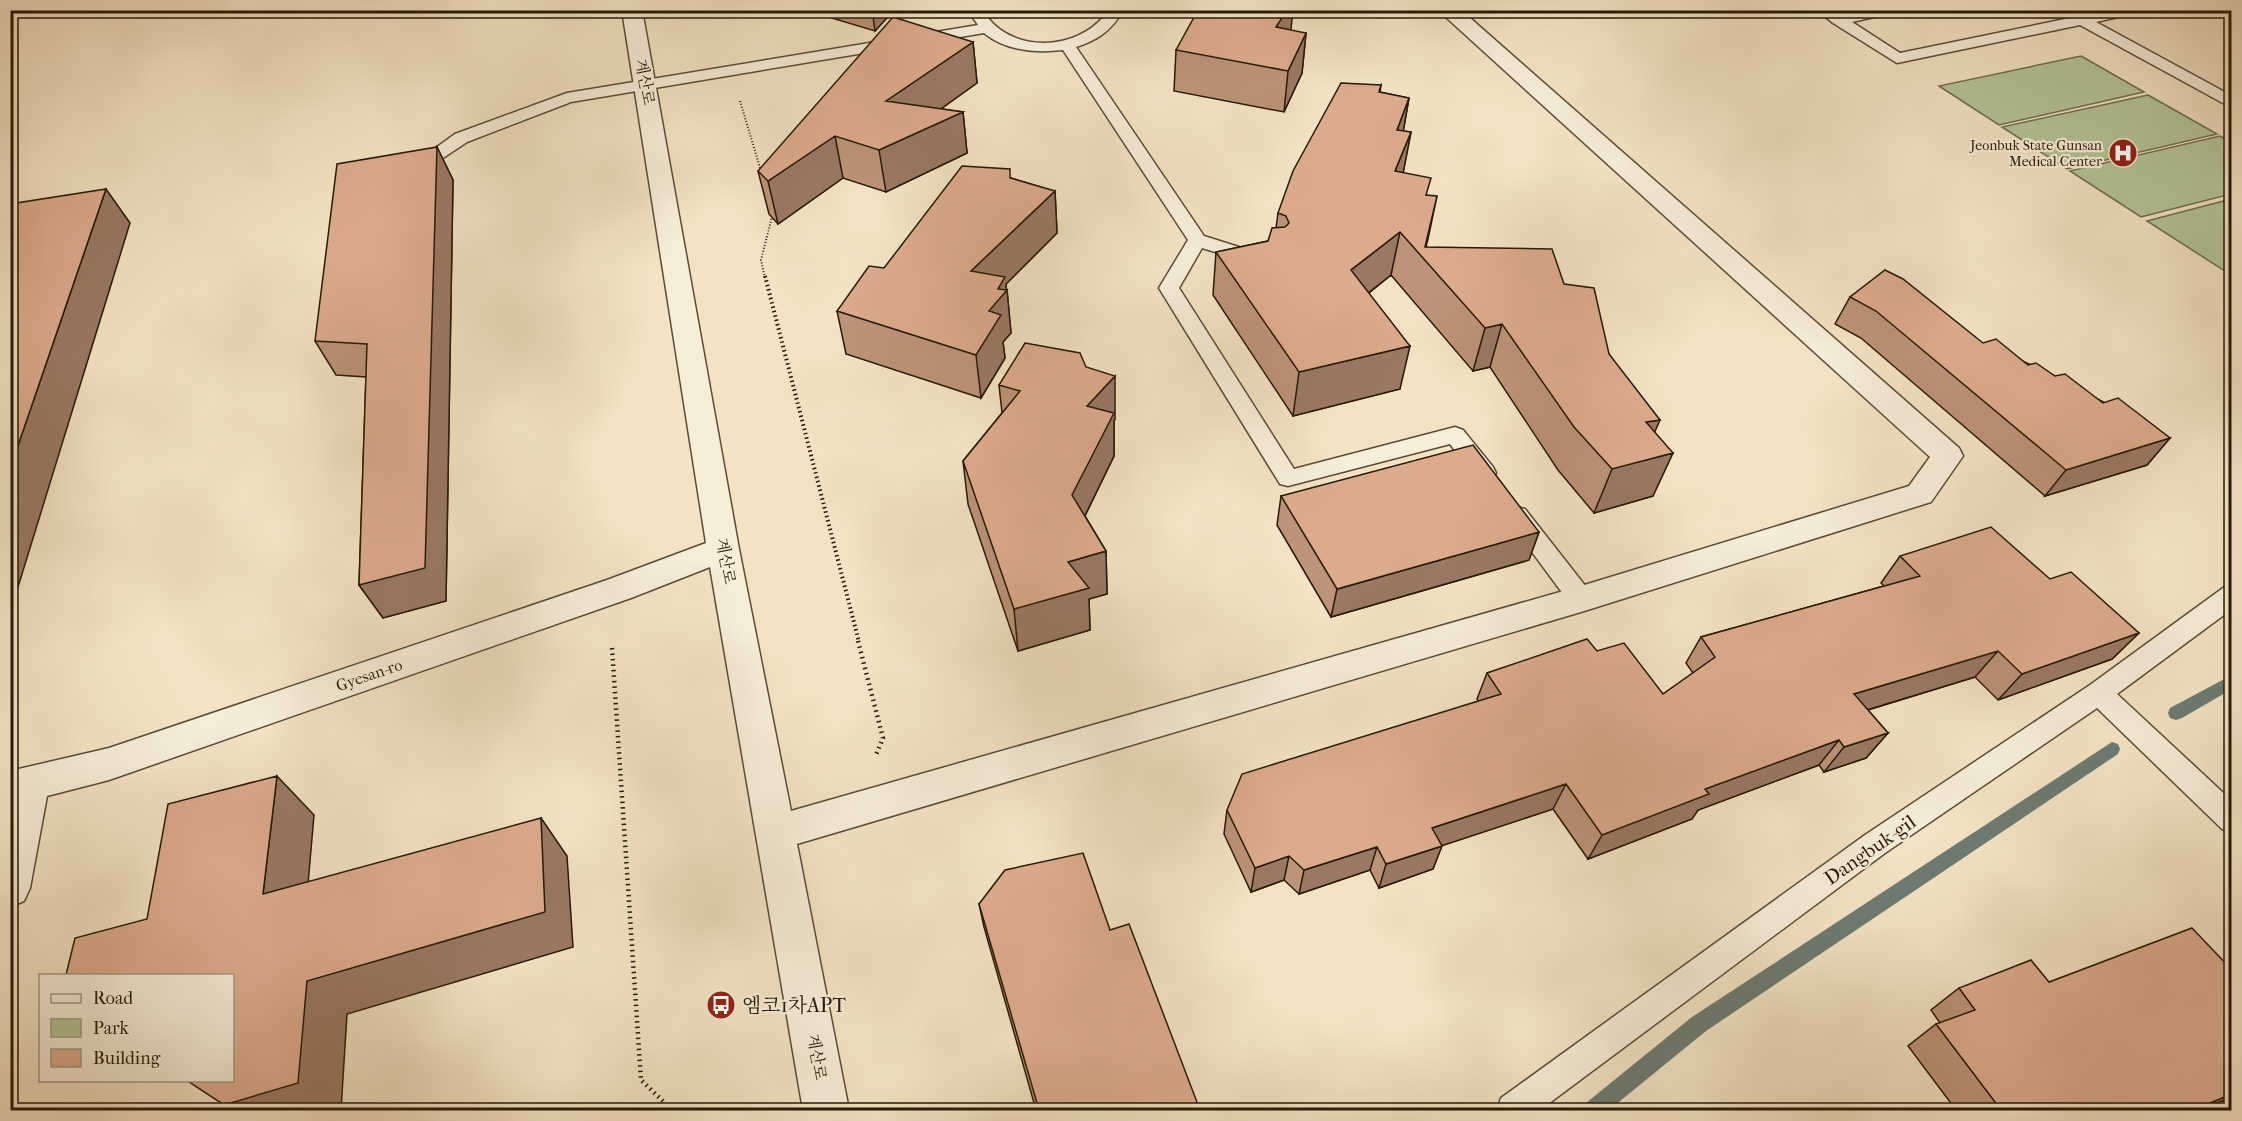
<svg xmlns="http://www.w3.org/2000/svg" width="2242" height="1121" font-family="'IM FELL French Canon','Noto Serif KR',serif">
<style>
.green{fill:#b4c599;stroke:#6d6f50;stroke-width:1.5}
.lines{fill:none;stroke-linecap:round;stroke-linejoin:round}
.stream{fill:#6d7b72;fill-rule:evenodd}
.lane-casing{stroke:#594c36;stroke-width:3}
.street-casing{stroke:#594c36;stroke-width:3}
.path-far2{stroke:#261906;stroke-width:2;stroke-dasharray:1 2;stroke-linecap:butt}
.path-far1{stroke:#261906;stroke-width:4;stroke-dasharray:1.5 3;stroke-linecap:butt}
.path{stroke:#261906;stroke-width:4.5;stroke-dasharray:1.5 4;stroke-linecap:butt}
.lane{fill:#f7edd9;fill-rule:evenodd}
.street{fill:#f7edd9;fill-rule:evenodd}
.wall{fill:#bd9379;stroke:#261906;stroke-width:1.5}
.shaded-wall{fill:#9a7863;stroke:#261906;stroke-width:1.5}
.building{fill:#dcab8d;stroke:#261906;stroke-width:1.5}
.labels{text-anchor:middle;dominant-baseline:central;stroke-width:4.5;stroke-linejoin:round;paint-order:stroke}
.far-poi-label{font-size:14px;fill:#261906;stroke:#f7edd9;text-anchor:end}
.street-label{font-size:16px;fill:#261906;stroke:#f7edd9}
.near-street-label{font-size:20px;fill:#261906;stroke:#f7edd9}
.near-poi-label{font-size:20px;fill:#261906;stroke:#f7edd9;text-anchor:start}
</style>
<rect width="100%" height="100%" fill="#f3e3c4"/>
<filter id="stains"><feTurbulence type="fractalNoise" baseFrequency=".00333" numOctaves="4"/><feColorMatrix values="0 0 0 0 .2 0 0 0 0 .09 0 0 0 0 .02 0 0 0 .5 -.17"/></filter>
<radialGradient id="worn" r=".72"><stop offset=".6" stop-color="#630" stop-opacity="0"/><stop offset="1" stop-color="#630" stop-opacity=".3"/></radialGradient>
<path class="green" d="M2081,56l63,36 -145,33 -60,-39z
M2148,95l69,39 -150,35 -65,-42z
M2220,136l11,7v51l-90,23 -71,-46z
M2231,199v76l-84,-54z"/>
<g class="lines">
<path class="stream" d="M2232,675v14l-50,29 -6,2 -6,-2 -2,-5 2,-5z
M2112,742l6,2 2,5 -2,5 -412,277 -97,79h-26l3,-7 106,-86z"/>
<g class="lane-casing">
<path id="lane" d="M974,10h14v8c28,35 88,32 116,-2v-6h14l1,7c-11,16 -24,24 -43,30l128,189 60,19 2,4 -2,4 -7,2 -55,-17 -23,40 115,181 161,-42 8,3 30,37 3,6 -3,6c-20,6 -32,-21 -43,-35l-162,42 -8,-2 -121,-196 29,-48 -125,-190c-27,3 -57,1 -79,-17l-413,69 -104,40 -33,22h-12l-3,-4 36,-26 112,-41 411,-68 -5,-7z
M1817,10h18l6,5 22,-5h31l-2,3 -40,9 48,31 170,-35 2,-4 5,-1 7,2 23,-5h31l-2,3 -40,9 136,74v12l-152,-83 -183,38 -64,-40z
M1517,507l8,2 65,83 3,7 -3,7 -9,3 -9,-3 -63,-85 -4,-6 4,-6z
M2232,586v23l-115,85 115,107v31l-10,-3 -125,-121 -212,145 -345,257h-43l4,-12 364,-263 225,-150 133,-97z"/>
</g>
<g class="street-casing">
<path id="street" d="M622,10h20l97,539 52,262 790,-225 328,-100 21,-29 -492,-447h23l498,438 4,8 -32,46 -350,110 -784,232 52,266h-46l-93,-543 -79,31 -522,182 -62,16 -17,92 -6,13 -14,6v-136l99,-23 498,-168 99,-37z"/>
</g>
<path class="path-far2" d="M740,101l21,70
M765,278l-4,-18 12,-47"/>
<path class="path-far1" d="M765,276l94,366"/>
<path class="path" d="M858,641l25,97 -7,17
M612,648l29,432 31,30"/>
<use href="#lane" class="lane"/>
<use href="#street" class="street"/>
</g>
<path class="wall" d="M805,10h89l-19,21z
M1306,33l-4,40 -18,39 -110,-21 2,-41z
M973,42l4,41 -36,26 22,3 4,41 -81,39 -43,-14 -65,46 -9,-10 -11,-43z
M1381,85l-1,7 29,6 -6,33 8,1 -8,40 24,23 -1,52 138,37 45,70 46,78 -2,64 -59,17 -36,-43 -68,-103 -17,4 -82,-96 -22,18 31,96 -107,27 -80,-121 3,-43 52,-11 8,-13 2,-15z
M437,147l16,33 -7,421 -63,17 -24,-33 7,-208 -30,-2 -21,-34z
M1011,178l44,13 2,42 -51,51v6h1l4,43 -8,9 2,16 -24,40 -135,-44 -9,-43 47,-43z
M1850,297l133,46 72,33 115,62 -23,27 -102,31 -184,-158 -26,-14z
M1086,367l29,52 -1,2v35l-29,60 21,35 1,43 -18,5 1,31 -72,21 -50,-147 -5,-43 39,-48 -3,-28z
M1281,496l258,36 -10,28 -198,57 -54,-92z
M1900,556l150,23 89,54 -27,26 -114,41 -23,-23 -107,33 20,23 -22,25 -42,14 -5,-7 -121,45 -6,9 -104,40 -35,-50 -111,36 -9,24 -54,19 -9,-18 -71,24 -15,-14 -33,12 -27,-58 3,-24 251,-109 -1,-2 10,-26 110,-22 66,43 30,-21 -7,-10 15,-26 183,-51 -3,-3z
M979,904l131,26 90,180h-164l-52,-183z
M2232,970v127l-32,13h-244l-48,-64 28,-22 4,-1 -9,-13 28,-22z"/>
<path class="shaded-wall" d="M872,10h22l-19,21z
M1281,10h12l-3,29 -14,-12z
M1306,33l-4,40 -18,39 4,-41z
M973,42l4,41 -84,60 -7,-42z
M1409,98l-7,41 -5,-9z
M963,112l4,41 -81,39 -7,-42z
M1411,132l-8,42 -8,-3z
M835,136l8,42 -65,46 -10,-43z
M437,147l16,33 -7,421 -63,17 -24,-33z
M106,189l24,34 -120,390v-144z
M1055,191l2,42 -51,51v7l1,-1 4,43 -8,9 2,16 -24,40 -5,-43 -5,-84z
M1437,196l-9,43 -5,19v-1z
M1400,232l-9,43 -48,38 8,-43z
M1502,324l-12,43 -17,4 12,-43z
M1410,346l-10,43 -107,27 6,-44z
M1115,376v43l-1,2v35l-40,82 -2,-43 15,-89z
M1660,420l-18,41 31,-8 -20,43 -59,17 18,-44 34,-47z
M2170,438l-23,27 -102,31 21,-26z
M1539,532l-10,28 -198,57 6,-28z
M1106,551l1,43 -18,5 1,31 -72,21 -4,-42 54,-47z
M2139,633l-27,26 -114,41 24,-26z
M1998,651l-23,26 -141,43 20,-26z
M1888,733l-22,25 -42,14 20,-25z
M1839,740l-20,25 -121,45 -6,9 -104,40 14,-24 103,-46z
M277,776l37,39 -10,115 -41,-36z
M1566,784l-13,25 -130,43 9,-24z
M541,818l26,38 6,91 -226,67 -6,96h-108l-9,-5 83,-124z
M1442,846l-9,23 -54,19 7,-24z
M1377,847l-7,23 -71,24 5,-24z
M1289,856l-5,24 -33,12 4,-24z
M2232,1094v3l-32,13h-7z"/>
<path class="building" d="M1198,10h89l-11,17 30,6 -18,38 -112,-21z
M893,17l80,25 -87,59 77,11 -84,38 -44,-14 -67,45 -10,-10z
M1341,83l40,2 -2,7 30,6 -12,32 14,2 -16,39 36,7 -5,17 11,1 -12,51 127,2 12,35 30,4 15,66 51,66 -14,2 27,31 -61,16 -38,-42 -72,-103 -17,4 -85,-96 -49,38 59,76 -111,26 -83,-120 52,-11 4,-13 13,-1 4,-4 -3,-7 -8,-3 15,-42z
M437,147l-12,421 -66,17 8,-241 -52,-3 22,-177z
M962,166l48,3v9l45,13 -84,80 34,6 -7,12 9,1 -18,21 12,4 -25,40 -139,-44 32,-45 15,2z
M106,189l-96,280v-265z
M1885,270l18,9 80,64 13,-4 32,26 8,-2 19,13 10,-2 38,29 15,-5 52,40 -104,32 -190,-159 -26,-14z
M1025,343l55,10 6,14 29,9 -28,30 27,7 -42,82 34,56 -38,11 21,26 -75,21 -51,-148 57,-70 -21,-6z
M1473,445l66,87 -202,57 -56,-93z
M1991,527l59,52 21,-7 68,61 -117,41 -24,-23 -144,43 34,39 -44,14 -5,-7 -134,49 4,5 -107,41 -36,-51 -134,44 10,18 -56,18 -9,-17 -73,23 -15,-14 -34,12 -28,-58 15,-36 259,-80 -14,-21 100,-34 10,12 27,-8 39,51 52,-37 -14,-20 219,-61 -20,-20z
M277,776l-14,118 278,-76 4,94 -238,69 -9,102 -74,22 -38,-25h46v-105h-166l9,-37 72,-19 21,-115z
M1083,853l27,77 19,-6 71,186h-161l-60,-206 26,-34z
M2192,928l40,42v124l-39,16h-192l-65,-86 39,-14 -16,-22 72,-28 18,22z"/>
<defs>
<g id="hospital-disc" transform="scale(1.5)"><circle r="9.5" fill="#8f2418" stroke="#f7edd9"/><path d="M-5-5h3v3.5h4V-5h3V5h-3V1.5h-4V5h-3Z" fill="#fff"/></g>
<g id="bus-disc" transform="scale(1.5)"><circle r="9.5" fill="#8f2418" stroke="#f7edd9"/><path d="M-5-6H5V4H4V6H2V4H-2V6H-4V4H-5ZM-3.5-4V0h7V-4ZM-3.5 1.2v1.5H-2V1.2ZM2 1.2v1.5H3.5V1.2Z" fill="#fff"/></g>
</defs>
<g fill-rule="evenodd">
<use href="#hospital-disc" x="2123" y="153"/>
<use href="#bus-disc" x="721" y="1005"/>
</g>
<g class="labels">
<g class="far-poi-label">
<text x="2102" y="145">Jeonbuk State Gunsan<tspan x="2102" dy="16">Medical Center</tspan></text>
</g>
<g class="street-label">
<text transform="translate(645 82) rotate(79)">계산로</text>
<text transform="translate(726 561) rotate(79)">계산로</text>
<text transform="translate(369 675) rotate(-19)">Gyesan-ro</text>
<text transform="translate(817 1057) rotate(80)">계산로</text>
</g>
<g class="near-street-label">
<text transform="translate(1870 850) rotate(-35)">Dangbuk-gil</text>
</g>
<g class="near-poi-label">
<text x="742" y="1005">엠코1차APT</text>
</g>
</g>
<rect width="2242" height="1121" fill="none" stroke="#f3e3c4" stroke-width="36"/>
<rect x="12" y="12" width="2218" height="1097" fill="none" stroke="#261906" stroke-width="3"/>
<rect x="18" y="18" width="2206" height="1085" fill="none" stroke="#261906" stroke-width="1.5"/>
<rect x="39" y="974" width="195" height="108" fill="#f7edd9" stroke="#a39885" stroke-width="1.5"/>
<rect x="51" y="994" width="30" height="9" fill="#f7edd9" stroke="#a39885" stroke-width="1.5"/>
<text x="93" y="1004" font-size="18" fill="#261906">Road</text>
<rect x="51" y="1019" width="30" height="18" fill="#b4c599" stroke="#a39885" stroke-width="1.5"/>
<text x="93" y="1034" font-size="18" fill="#261906">Park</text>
<rect x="51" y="1049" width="30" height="18" fill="#dcab8d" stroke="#a39885" stroke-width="1.5"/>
<text x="93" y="1064" font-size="18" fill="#261906">Building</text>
<rect width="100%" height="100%" filter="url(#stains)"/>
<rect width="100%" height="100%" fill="url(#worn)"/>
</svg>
